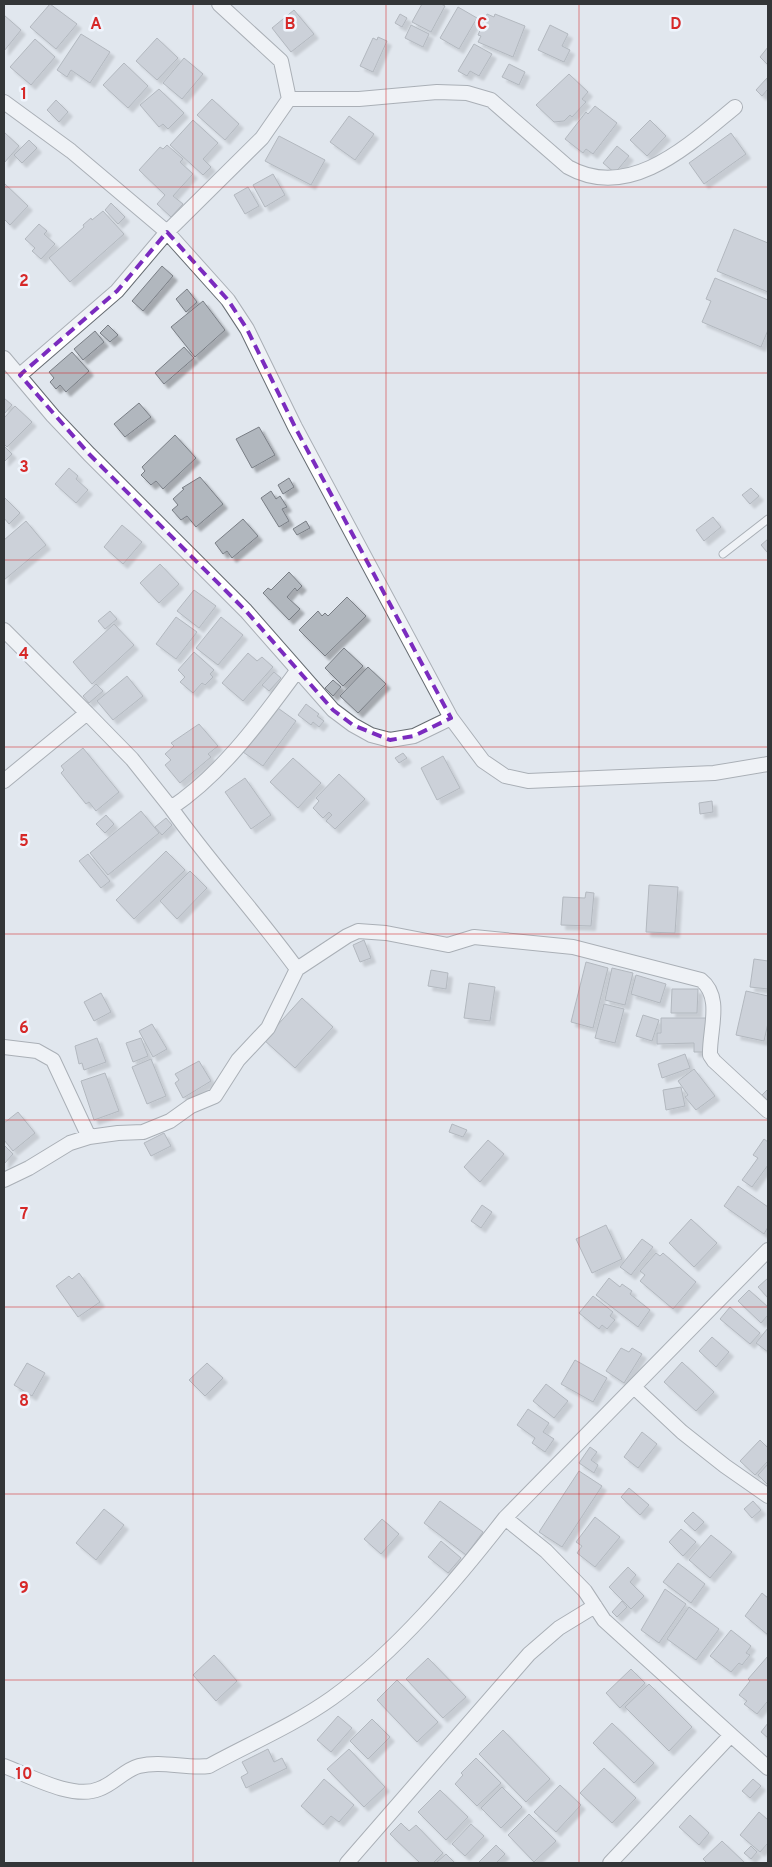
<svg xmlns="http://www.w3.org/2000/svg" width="772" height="1867" font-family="Overpass,sans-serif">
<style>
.building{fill:#b1b7be;stroke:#797e85;filter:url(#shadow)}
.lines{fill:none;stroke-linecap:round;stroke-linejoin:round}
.service-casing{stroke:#666c72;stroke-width:9}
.minor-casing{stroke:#666c72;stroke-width:16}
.service{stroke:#fff;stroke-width:7}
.minor{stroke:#fff;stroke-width:14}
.marked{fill:none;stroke:#7b2cbf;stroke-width:4;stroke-dasharray:10 6;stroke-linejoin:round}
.grid{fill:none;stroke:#d62828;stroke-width:1;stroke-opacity:0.55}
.grid-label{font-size:16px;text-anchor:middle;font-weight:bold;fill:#d62828;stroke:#eef4fc;stroke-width:5;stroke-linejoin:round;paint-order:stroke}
</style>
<defs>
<filter id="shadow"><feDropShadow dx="4.5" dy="4.5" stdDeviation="1" flood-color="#0004"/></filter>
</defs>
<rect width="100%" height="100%" fill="#e1e7ee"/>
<path class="building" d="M50,4l27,20 -21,25 -26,-22z
M422,4h19l4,2 -14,26 -19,-10z
M458,7l19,11 -18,31 -19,-11z
M294,10l20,24 -23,18 -19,-24z
M400,14l7,4 -5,9 -7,-4z
M487,14l7,3 1,-3 30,12 -12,31 -35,-15 3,-6 -3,-1z
M4,15l17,15 -17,21z
M411,25l18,9 -6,13 -18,-9z
M550,25l18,9 -6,12 8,4 -6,12 -26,-12z
M81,34l29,18 -20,31 -19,-13 -4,7 -10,-7z
M378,37l9,4 -14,31 -13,-6 13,-28 4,2z
M157,38l21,20 -21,22 -21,-19z
M35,39l20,18 -24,28 -21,-18z
M474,44l18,10 -13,22 -9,-5 -3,5 -9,-5z
M768,47v18l-8,-8z
M184,58l19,16 -21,25 -19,-16z
M124,63l24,23 -20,22 -25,-23z
M509,64l16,8 -6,13 -17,-8z
M569,74l19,18 -6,7 4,3 -14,15 -2,-2 -6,6 -10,1 -18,-17z
M767,78l1,11 -6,7 -6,-6z
M159,89l25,24 -16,16 -5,-5 -4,3 -19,-22z
M212,99l27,25 -14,16 -28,-25z
M56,100l12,12 -9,10 -12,-12z
M595,106l22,17 -24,31 -7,-5 -3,4 -18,-14 21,-27 2,2z
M349,116l25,18 -19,26 -25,-18z
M193,120l25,23 -15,16 8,8 -8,8 -33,-30z
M650,120l16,16 -19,20 -17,-16z
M4,132l15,14 -15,17z
M731,133l15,21 -42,30 -15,-21z
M279,136l46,24 -14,25 -46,-24z
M29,140l8,8 -15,15 -8,-8z
M167,145l16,14 -3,3 13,12 -20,22 10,8 -12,13 -14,-13 8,-9 -26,-25 21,-23 3,2z
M617,146l12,10 -14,17 -12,-10z
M273,174l12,21 -20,12 -12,-22z
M4,183l24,23 -18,19 -6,-6z
M248,187l11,19 -14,8 -11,-19z
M111,203l14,14 -7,7 -13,-14z
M103,211l21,23 -54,48 -21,-24 35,-31 -1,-2 8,-7 1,2z
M39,224l8,7 -3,3 11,10 -14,15 -9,-8 3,-3 -10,-9z
M734,229l34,14v49l-51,-21z
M162,266l11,10 -30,35 -11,-10z
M715,278l53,22v30l-7,17 -59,-25 9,-21 -5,-2z
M187,289l10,13 -11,10 -10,-13z
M203,301l22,29 -30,27 -24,-30z
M108,325l10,10 -8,7 -10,-9z
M95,331l9,11 -21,18 -9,-11z
M184,347l10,11 -30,26 -9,-11z
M72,352l17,19 -23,21 -6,-7 -4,4 -6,-7 4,-4 -5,-6z
M4,398l8,7 -8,9z
M139,403l12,14 -26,20 -11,-13z
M15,406l17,16 -25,25 -3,-3v-26z
M259,427l16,28 -23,13 -16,-29z
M175,435l21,23 -33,31 -7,-8 -5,4 -10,-10 4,-4 -3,-4z
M4,446l8,8 -8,8z
M69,468l9,8 -2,3 12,11 -12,13 -21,-19z
M200,477l23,27 -27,23 -9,-11 -6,4 -9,-10 6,-5 -5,-6 11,-10 -2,-1z
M289,478l5,9 -11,7 -5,-9z
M751,488l8,8 -9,8 -8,-9z
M271,491l5,8 4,-3 7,11 -5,2 7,12 -10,6 -18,-29z
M4,497l16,16 -11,11 -5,-6z
M713,517l8,10 -17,14 -8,-11z
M243,519l15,17 -26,22 -5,-7 -4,3 -8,-11z
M26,521l20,24 -42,35v-40z
M306,521l4,7 -13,7 -4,-6z
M122,525l20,17 -19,22 -19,-17z
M768,539v12l-1,1 -6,-7z
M160,564l19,20 -20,19 -19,-20z
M289,572l13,14 -5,5 -2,-3 -8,9 13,12 -11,11 -26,-27 5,-5 3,2z
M194,590l22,16 -17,22 -22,-17z
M347,597l19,19 -41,40 -26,-26 19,-19 4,5 3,-3 3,3z
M110,611l7,8 -12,10 -7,-8z
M176,617l21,15 -21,27 -20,-15z
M221,617l22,18 -25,30 -22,-17z
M114,624l20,21 -42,39 -19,-22z
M344,648l19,18 -20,20 -18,-18z
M194,652l20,18 -4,4 3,3 -8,8 -3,-2 -9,10 -13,-11 5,-5 -7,-7z
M248,653l9,8 5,-4 11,10 -30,34 -21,-18z
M368,667l18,17 -28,29 -18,-17z
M274,672l7,6 -12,13 -7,-6z
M127,676l16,20 -30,24 -16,-19z
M333,680l8,7 -8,9 -8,-8z
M96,684l7,7 -14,12 -6,-7z
M306,704l13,10 -2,2 7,5 -5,6 -6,-5 -2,3 -13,-10z
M275,706l21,15 -33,45 -20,-14z
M199,724l19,22 -10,8 3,3 -31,26 -15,-18 6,-5 -6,-6 9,-8 -3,-3z
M83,748l36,44 -23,19 -7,-9 -3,2 -25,-31 3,-3 -3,-4z
M403,753l4,5 -8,5 -4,-5z
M443,756l17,32 -23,12 -16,-32z
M293,758l28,25 -23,25 -28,-26z
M339,774l26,25 -30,30 -9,-8 6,-6 -3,-3 -6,6 -10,-10 6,-7 -3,-3z
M245,778l26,37 -20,14 -26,-37z
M712,801l1,11 -13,2 -1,-11z
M141,811l18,22 -51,42 -18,-22z
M106,815l8,9 -9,9 -9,-9z
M166,818l6,7 -10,10 -7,-8z
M166,851l19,19 -51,49 -18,-19z
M88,854l22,27 -9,7 -22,-27z
M190,871l17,17 -30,31 -17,-18z
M649,885l29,2 -3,46 -29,-1z
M586,892l8,1 -3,33 -30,-1 2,-28 22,1z
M364,940l7,18 -11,4 -7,-17z
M754,959l14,2v28l-18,-2z
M586,962l22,6 -15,60 -22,-6z
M612,968l21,5 -8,32 -20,-5z
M431,970l17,3 -2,16 -18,-3z
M636,975l30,9 -6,19 -29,-9z
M469,983l26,4 -5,34 -26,-3z
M672,989h26l-1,24h-26z
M746,991l22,5v27l-4,18 -28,-6z
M101,993l10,19 -17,9 -10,-19z
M302,998l31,29 -38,41 -31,-28z
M604,1004l20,5 -9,34 -20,-5z
M643,1015l16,5 -7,21 -16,-5z
M661,1018h46v34h-13v-9l-37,1v-11h4z
M152,1024l15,25 -14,8 -14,-26z
M97,1038l9,24 -22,8 -2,-7 -3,1 -4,-18z
M141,1038l7,18 -15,6 -7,-19z
M685,1054l5,14 -28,10 -4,-14z
M151,1059l15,37 -19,8 -15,-37z
M199,1061l12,20 -28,17 -8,-15 4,-3 -4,-6z
M694,1069l21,27 -19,14 -11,-13 3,-2 -10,-14z
M105,1073l14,38 -25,9 -13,-39z
M681,1087l4,19 -19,4 -3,-20z
M768,1089v18l-9,-9z
M18,1112l17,21 -22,18 -9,-11v-17z
M452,1124l15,6 -4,7 -14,-5z
M164,1133l7,13 -20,10 -7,-13z
M764,1139l4,3v23l-16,22 -10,-7 16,-22 -5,-3z
M488,1140l16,14 -24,28 -16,-15z
M4,1145l9,9 -9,10z
M738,1186l30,21v20l-4,7 -40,-28z
M482,1205l10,7 -11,16 -10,-7z
M691,1219l26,24 -23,24 -25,-24z
M606,1225l16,34 -30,14 -16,-34z
M642,1239l11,8 -22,28 -11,-8z
M656,1253l4,3 3,-3 33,29 -23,27 -33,-28 5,-6 -5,-4z
M79,1273l21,29 -22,15 -22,-31 13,-10 3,3z
M609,1278l11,9 2,-3 10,7 -2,3 20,16 -12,17 -42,-32z
M768,1278v20l-10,-11z
M749,1290l19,17v8l-7,8 -23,-22z
M593,1296l20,16 -3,4 5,4 -8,9 -5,-4 -3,4 -20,-16z
M730,1307l30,26 -10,11 -30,-25z
M768,1328v24l-12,-9z
M712,1337l17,15 -13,15 -17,-16z
M621,1348l8,4 3,-4 10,6 -18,29 -18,-12z
M575,1360l32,18 -14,24 -32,-18z
M682,1362l32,30 -18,19 -32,-29z
M27,1363l18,10 -13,23 -18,-11z
M207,1363l16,15 -18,18 -16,-16z
M546,1384l22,17 -14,17 -21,-17z
M528,1409l21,14 -6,9 11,7 -9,13 -13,-9 3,-5 -18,-13z
M642,1432l15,12 -19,24 -14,-11z
M760,1440l8,8v13l-13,14 -15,-14z
M590,1447l7,5 -6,8 7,5 -4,8 -15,-10z
M768,1464v21l-10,-10z
M579,1471l23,15 -40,61 -23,-15z
M629,1488l20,17 -9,10 -19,-18z
M440,1501l43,31 -17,23 -42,-32z
M753,1501l8,9 -9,8 -8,-9z
M104,1509l20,16 -28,35 -20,-17z
M693,1512l11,10 -9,9 -11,-10z
M595,1517l25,20 -25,30 -18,-14 5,-7 -6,-4z
M382,1519l17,15 -18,20 -17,-15z
M681,1529l15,13 -13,14 -14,-14z
M711,1535l21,17 -22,26 -21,-18z
M441,1541l20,17 -13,15 -20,-16z
M678,1563l27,21 -14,19 -28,-21z
M628,1567l8,8 -6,7 14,14 -13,13 -22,-22z
M665,1589l21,15 -27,39 -18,-13z
M762,1593l6,5v37l-23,-19z
M622,1601l5,6 -10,10 -5,-5z
M689,1607l30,22 -23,31 -29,-21z
M731,1630l20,16 -5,7 4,2 -8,10 -3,-2 -8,9 -21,-16z
M214,1655l23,26 -21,20 -23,-26z
M768,1656v47l-1,-1 -10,12 -13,-10 3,-3 -8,-6 11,-14 -2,-2z
M428,1658l38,39 -23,21 -37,-39z
M631,1669l14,14 -25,25 -14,-15z
M397,1680l41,42 -21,20 -40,-42z
M649,1684l43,43 -23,24 -44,-44z
M338,1716l14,12 -21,24 -14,-12z
M372,1719l18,18 -22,22 -18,-18z
M612,1723l42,40 -20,20 -41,-40z
M768,1723v15l-7,-6z
M503,1730l47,49 -24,23 -47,-48z
M268,1749l6,13 8,-4 5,10 -41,20 -5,-11 7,-4 -6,-11z
M349,1749l36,38 -21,20 -37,-38z
M476,1758l25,25 -24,23 -22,-22 8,-9 -2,-2z
M604,1768l32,30 -24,25 -32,-30z
M324,1779l30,26 -15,17 -8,-6 -8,9 -22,-19z
M753,1779l8,7 -11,12 -8,-7z
M560,1785l21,20 -25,27 -22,-20z
M502,1787l20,20 -21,21 -20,-20z
M440,1790l28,27 -22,23 -28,-28z
M759,1812l9,8v23l-8,9 -20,-17z
M529,1814l27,27 -22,21 -26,-27z
M690,1815l19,18 -10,12 -20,-18z
M401,1823l8,8 7,-6 27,28 -10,10h-13l-30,-29z
M471,1824l13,12 -19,20 -13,-12z
M722,1841l23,22h-38l-4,-4z
M496,1845l9,9 -9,9h-18z
M751,1846l6,6 -6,7 -7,-6z
M446,1854l9,9h-19z"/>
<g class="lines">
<g class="service-casing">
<path id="service" d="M723,554l45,-35"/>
</g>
<g class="minor-casing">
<path id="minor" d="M289,99h70l78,-7 30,1 24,7 77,67c62,35 122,-23 167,-60
M4,102l67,49 96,81 61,68 19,29 48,98 156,291 32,43 22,15 23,5 186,-8 54,-9
M4,358l49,58 36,38 157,157 87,99 20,15 18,10 19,5 24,-4 37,-18
M20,375l97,-84 50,-59 95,-94 27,-39 -8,-38 -62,-57
M4,630l83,83
M4,781l83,-68 45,46 39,49c52,-35 89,-87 126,-137
M297,969l50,-33 11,-5 28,2 62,12 26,-8 99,10 128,33c22,17 8,51 9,75l4,6 54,50
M4,1047l33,4 16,9 36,77
M4,1180l25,-12 41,-25 19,-6 29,-4 25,-1 27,-11 21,-15 24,-10 23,-36 30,-32 29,-59c-40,-55 -86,-105 -126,-161
M635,1388l47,44 43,34 43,30
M505,1518l263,-268
M4,1766c26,10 69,34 95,23 15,-5 25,-19 40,-23 23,-6 47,3 70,0 40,-22 85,-41 123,-68 64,-46 124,-117 173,-180l41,33 39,40 19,29 127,115
M347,1863l182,-209 30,-26 36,-22
M610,1863l121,-128 37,33"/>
</g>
<use href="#service" class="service"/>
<use href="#minor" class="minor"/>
</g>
<path d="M0 0H772V1867H0ZM167,232l61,68 19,29 48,98 156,291 -37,18 -24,4 -37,-15 -20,-15 -87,-99 -157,-157 -69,-79 97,-84z" fill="#e1e7ee" fill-opacity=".55" fill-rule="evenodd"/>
<path class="marked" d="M167,232l61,68 19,29 48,98 156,291 -37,18 -24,4 -37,-15 -20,-15 -87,-99 -157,-157 -69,-79 97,-84z"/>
<path class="grid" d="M193,4v1859M386,4v1859M579,4v1859M4,187h764M4,373h764M4,560h764M4,747h764M4,934h764M4,1120h764M4,1307h764M4,1494h764M4,1680h764"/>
<g class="grid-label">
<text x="96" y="29">A</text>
<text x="290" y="29">B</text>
<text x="482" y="29">C</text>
<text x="676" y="29">D</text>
<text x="24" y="99">1</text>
<text x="24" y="286">2</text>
<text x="24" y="472">3</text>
<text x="24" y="659">4</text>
<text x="24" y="846">5</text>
<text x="24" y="1033">6</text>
<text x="24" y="1219">7</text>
<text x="24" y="1406">8</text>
<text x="24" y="1593">9</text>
<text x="24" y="1779">10</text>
</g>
<rect width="772" height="1867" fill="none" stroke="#333638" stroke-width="10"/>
</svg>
